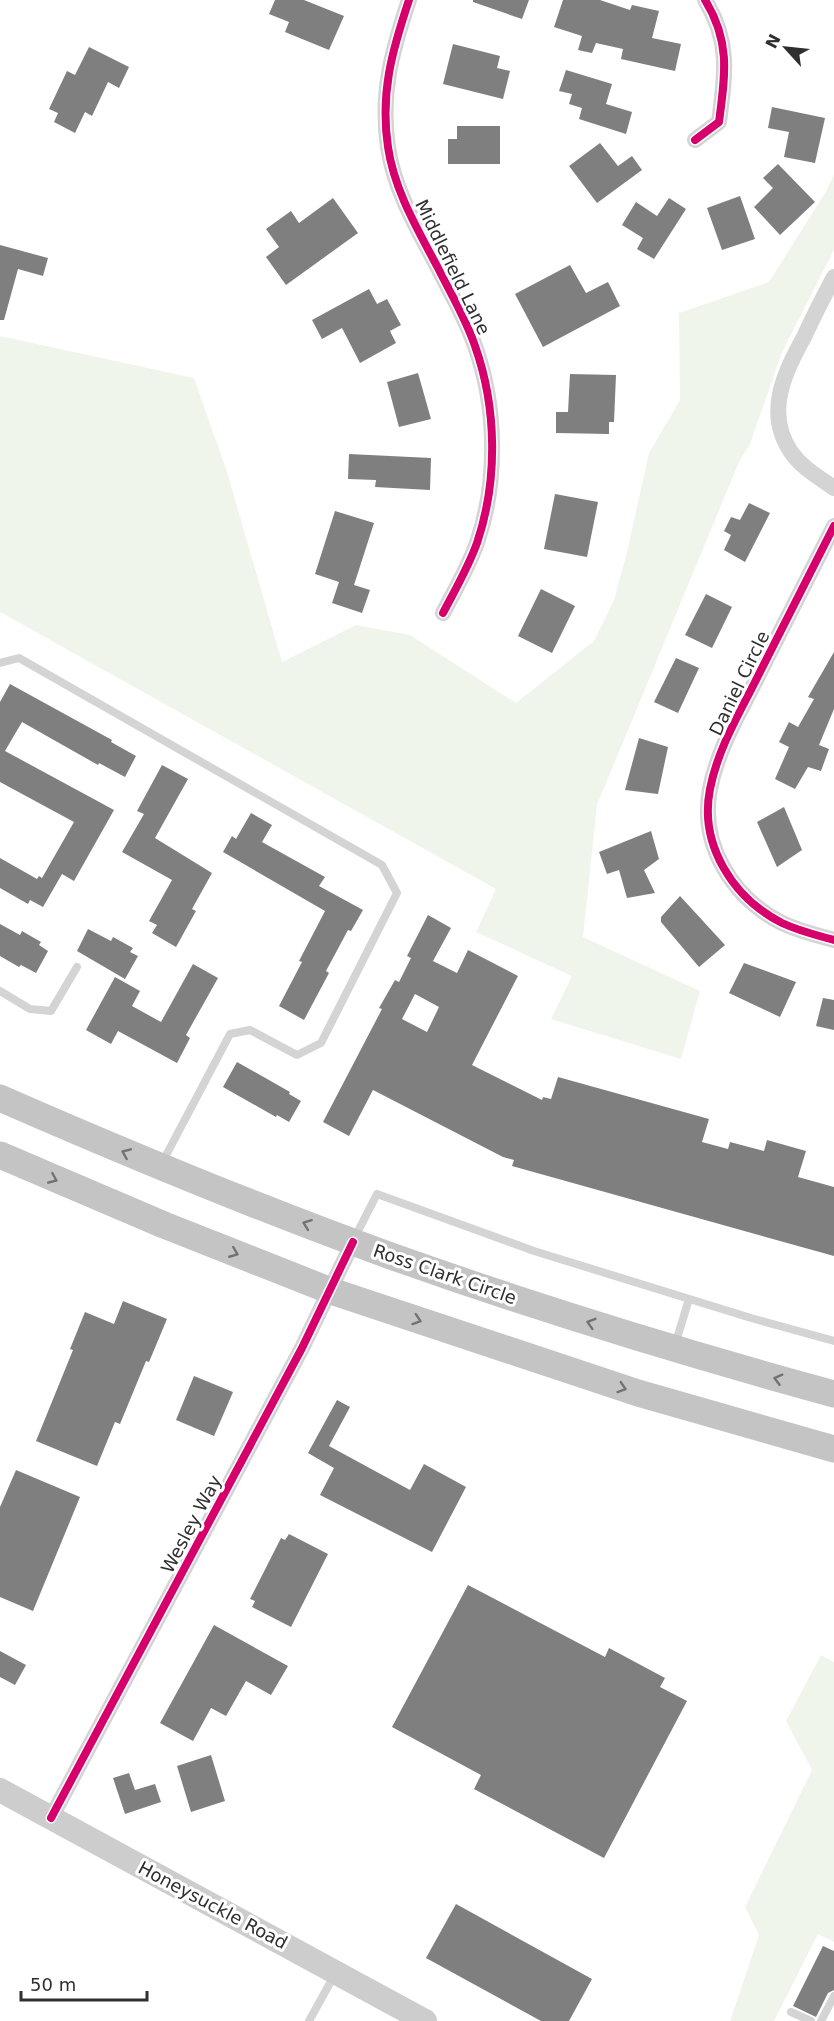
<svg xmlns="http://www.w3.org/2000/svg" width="834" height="2021" font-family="'DejaVu Sans',sans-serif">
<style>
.green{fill:#f0f5ec}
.building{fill:#7f7f7f;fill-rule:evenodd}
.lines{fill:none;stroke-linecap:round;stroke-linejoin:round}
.service{stroke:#d4d4d4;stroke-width:8}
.minor{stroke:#d4d4d4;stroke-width:16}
.secondary{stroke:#cdcdcd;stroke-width:24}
.trunk{stroke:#c4c4c4;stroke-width:27}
.cycleway-casing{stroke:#fff;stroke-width:11}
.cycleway{stroke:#d6006c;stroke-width:8}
.oneway{stroke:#727272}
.labels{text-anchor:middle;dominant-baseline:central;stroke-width:6;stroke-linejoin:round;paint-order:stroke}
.street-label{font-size:18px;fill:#2f2f2f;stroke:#fff}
</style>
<rect width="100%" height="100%" fill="#fff"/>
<path class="green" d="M834,175v75l-52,102 -32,92 -11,18 -142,343 -14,132 117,54 -19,68 -130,-40 21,-43 -96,-44 20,-43 -496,-277v-276l194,42 33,94 55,190 74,-37 54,10 106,68 78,-62 20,-41 12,-44 23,-103 31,-53 -1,-87 90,-31 56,-89z
M821,1655l13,7v280l-16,-8 -44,87h-44l29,-86 -14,-28 67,-137 -26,-49z"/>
<path class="building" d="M275,0h29l40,16 -15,34 -44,-18 4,-10 -20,-8z
M473,0h56l-7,19 -49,-17z
M563,0h37l30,10 2,-5 27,6 -7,27 29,6 -6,27 -54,-12 2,-10 -27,-6 -4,10 -14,-3 4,-14 -28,-9z
M453,44l47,12 -3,12 13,3 -7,28 -60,-15z
M89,47l40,20 -10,21 -11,-6 -16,34 -7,-4 -10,21 -21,-11 4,-9 -9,-4 18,-38 8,4z
M566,70l46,14 -6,20 26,8 -6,22 -47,-15 3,-11 -13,-4 3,-10 -13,-3z
M772,107l53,11 -10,45 -31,-6 5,-25 -21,-4z
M457,126h43v38h-52v-25h9z
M600,143l18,23 14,-10 10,14 -45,33 -28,-37z
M778,164l37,38 -35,33 -26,-28 19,-19 -10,-10z
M740,196l15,43 -33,11 -15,-42z
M333,198l25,35 -72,52 -20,-28 13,-10 -13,-18 25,-18 8,12z
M669,198l17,11 -32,50 -17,-10 6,-11 -21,-13 14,-23 21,14z
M0,245l48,13 -5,18 -25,-7 -14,51h-4z
M570,265l16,28 22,-11 12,24 -77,41 -28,-53z
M369,289l8,15 10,-5 14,26 -11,6 6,12 -36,20 -18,-35 -20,11 -10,-19z
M418,373l13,46 -32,8 -12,-45z
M570,374l46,1 -2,47h-5v12l-53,-1v-21h12z
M349,454l82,4 -1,32 -55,-3 1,-7 -28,-1z
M555,494l43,8 -11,55 -43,-8z
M749,503l21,10 -25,49 -21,-12 7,-15 -7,-4 7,-14 9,3z
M335,511l39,12 -20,62 16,5 -8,23 -30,-10 7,-21 -24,-8z
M541,589l34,17 -23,47 -34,-17z
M706,594l26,13 -20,41 -27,-13z
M834,652v57l-15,36 10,4 -8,22 -13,-4 -13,22 -20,-10 14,-32 -10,-5 10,-20 9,5 16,-28 -6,-2z
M676,658l23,10 -21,45 -24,-11z
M10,684l102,56 -1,2 25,14 -11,21 -26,-14 -1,2 -76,-43 -17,29 109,59 -40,71 -12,-7 -19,33 -13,-7 -2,4 -28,-16v-30l37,21 2,-3 3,2 32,-56 -74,-40v-80z
M639,738l29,9 -10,47 -33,-4z
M162,765l26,14 -33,59 57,35 -20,36 4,2 -20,36 -24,-14 5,-8 -8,-4 23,-41 -50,-28 22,-38 -7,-3z
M784,807l18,43 -25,17 -20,-45z
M251,813l21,12 -10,17 63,35 -6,9 44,24 -12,21 -3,-1 -22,41 3,2 -25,47 -25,-14 23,-44 -3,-1 26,-50 -102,-59 9,-16 4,3z
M651,831l8,28 -15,11 11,23 -28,5 -8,-28 -12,4 -8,-22z
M680,896l45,49 -26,22 -38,-45v-5z
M428,915l23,13 -18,33 24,12 11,-23 50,26 -46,89 70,35 1,-3 8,2 7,-22 151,42 -7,23 26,7 2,-7 34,9 3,-11 39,11 -8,26 36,10v69l-322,-90 2,-6 -11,-3 -130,-67 -24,46 -26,-14 59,-113 -3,-1 16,-28 4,2 12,-24 -4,-2zM415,994l24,13 -12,25 -25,-13z
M0,924l20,11 2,-4 19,11 -2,3 9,6 -12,22 -15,-8 -2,2 -19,-11z
M88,929l23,12 2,-4 20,11 -3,4 8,4 -13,23 -48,-28z
M744,963l52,19 -16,35 -51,-24z
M193,964l25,14 -32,57 4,3 -13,25 -59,-32 -7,13 -25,-14 29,-53 25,14 -8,15 29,16z
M823,998l11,2v30l-18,-4z
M237,1062l53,30 -1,2 12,7 -12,21 -12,-7 -1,2 -53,-30z
M123,1301l44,18 -18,43 -3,-1 -26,63 -5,-2 -18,44 -61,-25 37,-91 -3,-1 15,-37 29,12z
M194,1376l39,16 -19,44 -38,-16z
M337,1400l13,7 -21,39 81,44 14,-26 42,23 -34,65 -112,-57 14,-27 -26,-15z
M16,1470l64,27 -47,114 -33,-14v-90z
M289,1534l39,20 -37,73 -39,-20 3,-6 -5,-2 31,-61 4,2z
M468,1585l137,72 4,-9 56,30 -5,9 27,14 -83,157 -130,-69 7,-14 -89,-48z
M214,1625l74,41 -17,29 -25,-14 -20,35 -15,-8 -18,33 -33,-18z
M0,1651l26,14 -11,20 -15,-8z
M211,1755l14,46 -34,11 -14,-46z
M129,1773l6,17 20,-6 6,18 -36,12 -12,-36z
M456,1904l136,75 -23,42h-28l-115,-63z
M823,1946l11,5v39l-6,3 -12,24 -23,-11z"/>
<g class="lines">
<path class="service" d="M0,663l19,-5 363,207 15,28 -76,150 -24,12 -47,-25 -20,4 -68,129
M0,991l30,18 21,2 26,-44
M354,1239l23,-45 157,57 217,67 83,23
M675,1345l14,-46
M791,2012l20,9
M309,2021l26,-47
M821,2021l13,-25"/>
<path class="minor" d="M409,0c-17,51 -29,93 -21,147 6,43 30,83 50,121 13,26 28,51 37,78 22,62 23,135 2,197 -9,25 -22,47 -34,70
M695,140l24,-18c6,-46 12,-80 -14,-122
M834,277c-10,19 -20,38 -29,58 -20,37 -41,77 -14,117 11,16 28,25 43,36
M834,526c-24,48 -49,97 -74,146 -18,37 -42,75 -50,117 -11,56 23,109 72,134 17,8 34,12 52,17
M51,1818l251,-470 51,-106"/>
<path class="secondary" d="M0,1790l425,231"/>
<path class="trunk" d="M0,1098c128,56 256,109 388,157 146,52 296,98 446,139
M0,1155l164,70 167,66 307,102 196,56"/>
<g class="cycleway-casing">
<path id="cycleway" d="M409,0c-17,51 -29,93 -21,147 6,43 30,83 50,121 13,26 28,51 37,78 22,62 23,135 2,197 -9,25 -22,47 -34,70
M695,140l24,-18c6,-46 12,-80 -14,-122
M834,526c-24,48 -49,97 -74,146 -18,37 -42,75 -50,117 -11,56 23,109 72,134 17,8 34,12 52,17
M51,1818l251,-470 51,-106"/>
</g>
<use href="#cycleway" class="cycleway"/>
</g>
<defs><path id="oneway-chevron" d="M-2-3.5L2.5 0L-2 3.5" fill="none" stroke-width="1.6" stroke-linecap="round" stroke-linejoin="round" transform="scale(1.5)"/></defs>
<g class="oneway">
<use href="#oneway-chevron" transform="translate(126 1153) rotate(-157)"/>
<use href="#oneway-chevron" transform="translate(53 1179) rotate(23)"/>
<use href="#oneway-chevron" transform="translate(307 1224) rotate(-159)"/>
<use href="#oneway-chevron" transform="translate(234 1253) rotate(22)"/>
<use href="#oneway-chevron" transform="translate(417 1320) rotate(18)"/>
<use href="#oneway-chevron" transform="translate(591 1323) rotate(-163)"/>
<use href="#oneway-chevron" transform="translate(778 1379) rotate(-165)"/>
<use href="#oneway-chevron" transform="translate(622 1388) rotate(18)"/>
</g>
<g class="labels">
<g class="street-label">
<text transform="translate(453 267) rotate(64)">Middlefield Lane</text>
<text transform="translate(739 683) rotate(-64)">Daniel Circle</text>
<text transform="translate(445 1274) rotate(19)">Ross Clark Circle</text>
<text transform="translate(191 1524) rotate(-62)">Wesley Way</text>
<text transform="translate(213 1905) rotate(28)">Honeysuckle Road</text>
</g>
</g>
<g transform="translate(786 48) rotate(297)" stroke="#ffffff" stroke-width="4.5" paint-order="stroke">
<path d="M0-4.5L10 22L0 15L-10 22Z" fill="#2f2f2f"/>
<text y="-9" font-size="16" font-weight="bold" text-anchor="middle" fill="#2f2f2f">N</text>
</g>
<path d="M21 1991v9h126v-9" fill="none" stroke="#2f2f2f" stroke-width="3"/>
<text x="30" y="1991" font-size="18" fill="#2f2f2f" stroke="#ffffff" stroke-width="4.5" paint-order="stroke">50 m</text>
</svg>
